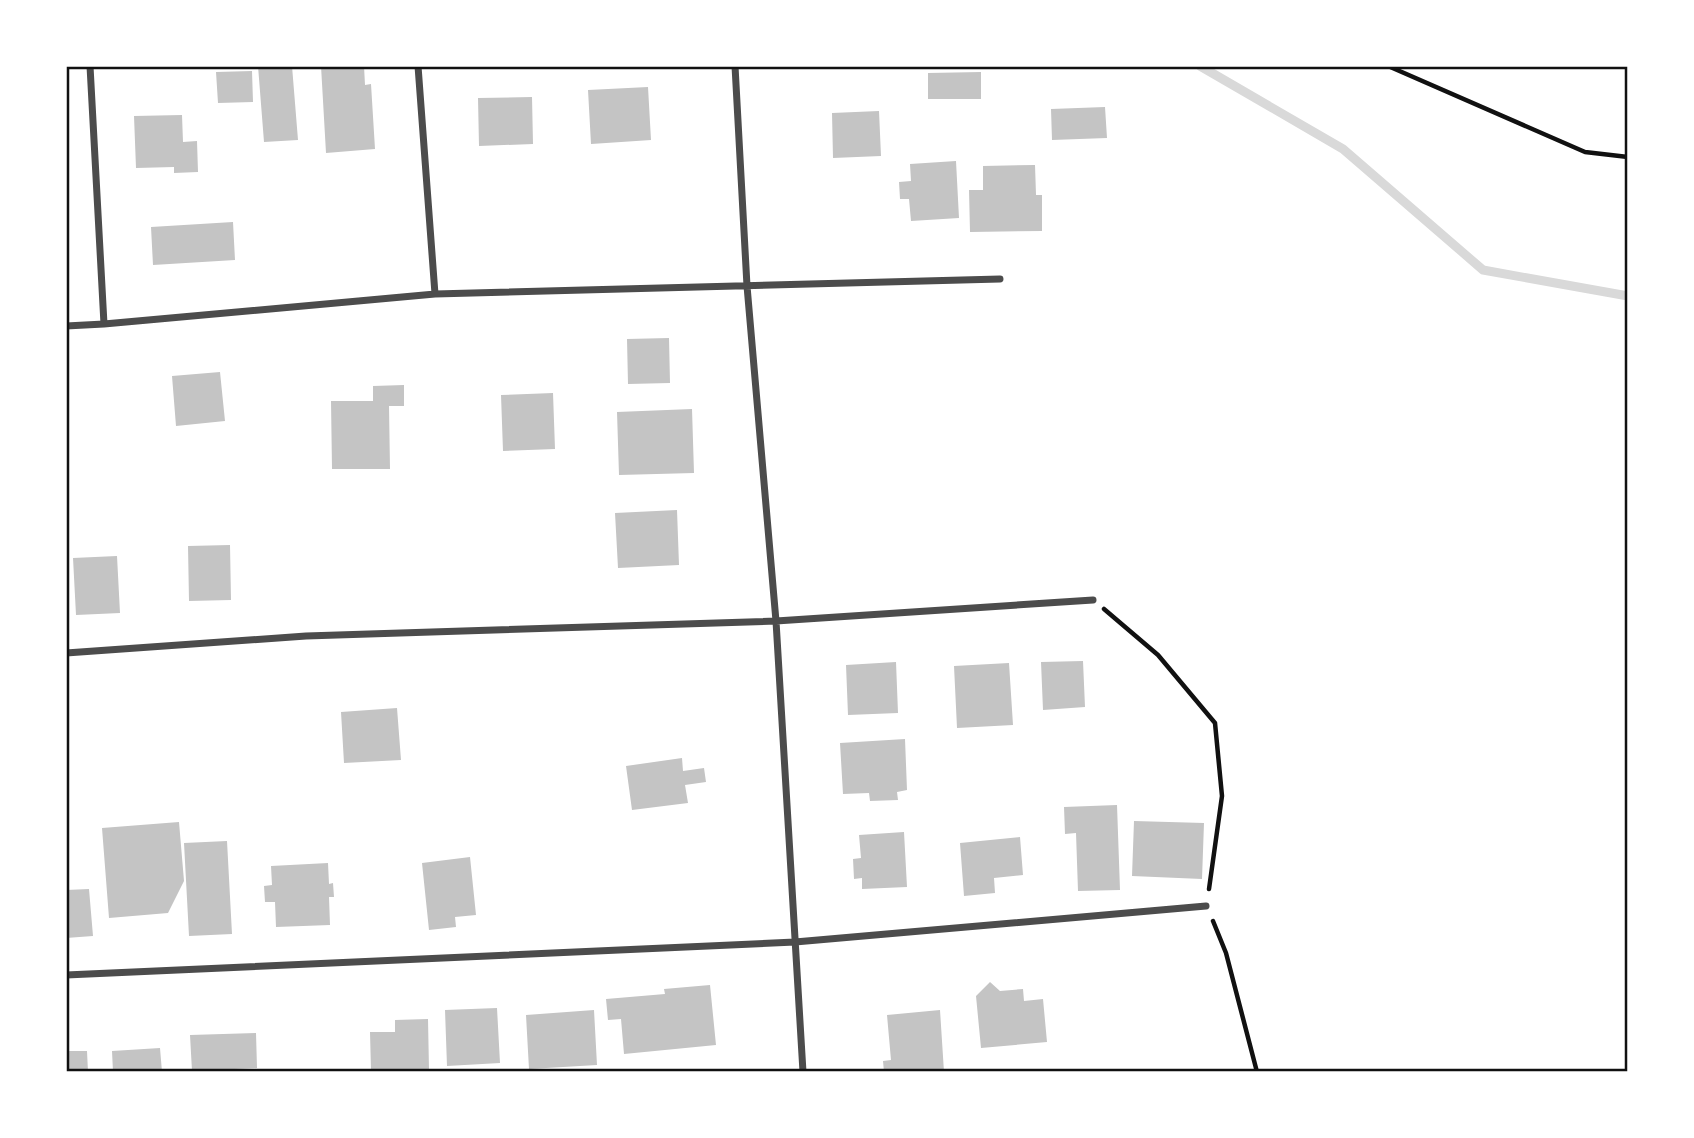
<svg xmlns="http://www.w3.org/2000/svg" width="1694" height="1138" font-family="Overpass,sans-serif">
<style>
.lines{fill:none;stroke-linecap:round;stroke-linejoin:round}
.stream{stroke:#d9d9d9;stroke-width:9}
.building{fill:#c4c4c4}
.path{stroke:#111;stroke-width:4.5}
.minor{stroke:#4c4c4c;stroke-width:7}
.neatline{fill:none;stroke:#111;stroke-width:2.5}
</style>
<rect width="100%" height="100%" fill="#fff"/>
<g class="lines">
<path class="stream" d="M1200,66l143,83 140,121 145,26"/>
</g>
<path class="building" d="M258,66h34l6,74 -34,2z
M321,66h43l1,19 6,-1 4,65 -49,4z
M252,71l1,31 -35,1 -2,-31z
M981,72v27h-53v-26z
M648,87l3,53 -60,4 -3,-54z
M532,97l1,47 -54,2 -1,-48z
M1105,107l2,31 -55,2 -1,-31z
M879,111l2,45 -48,2 -1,-45z
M182,115l1,27 14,-1 1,31 -24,1v-6l-38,1 -2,-52z
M956,161l3,57 -48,3 -2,-22h-9l-1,-17 12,-1 -1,-17z
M1035,165l1,30h6v36l-72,1 -1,-42h14v-24z
M233,222l2,38 -82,5 -2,-38z
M669,338l1,45 -42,1 -1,-45z
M220,372l5,49 -49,5 -4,-50z
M404,385v21h-15l1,63h-58l-1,-68h42v-15z
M553,393l2,56 -52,2 -2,-56z
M692,409l2,64 -75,2 -2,-63z
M677,510l2,55 -61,3 -3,-55z
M230,545l1,55 -42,1 -1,-55z
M117,556l3,57 -44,2 -3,-57z
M1083,661l2,46 -42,3 -2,-48z
M896,662l2,51 -50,2 -2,-50z
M1009,663l4,62 -56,3 -3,-62z
M397,708l4,52 -57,3 -3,-51z
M905,739l2,51 -10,2 1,8 -28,1 -1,-8 -26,1 -3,-51z
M682,758l1,13 21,-3 2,14 -21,3 3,18 -56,7 -6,-44z
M1117,805l3,85 -42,1 -2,-58 -11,1 -1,-27z
M1134,821l70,2 -2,56 -70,-3z
M179,822l5,59 -16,32 -59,5 -7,-90z
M904,832l3,55 -45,2v-11l-8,1 -1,-20 8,-1 -2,-23z
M1020,837l3,38 -29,3 1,15 -31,3 -4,-53z
M227,841l5,93 -43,2 -5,-93z
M470,857l6,58 -21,2 1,10 -27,3 -7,-67z
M328,863l1,21 4,-1 1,14h-5l1,28 -54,2 -1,-25h-10l-1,-16 8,-1 -1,-19z
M89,889l4,47 -27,2v-48z
M990,982l10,9 23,-2 1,12 19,-2 4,43 -66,6 -5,-52z
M710,985l6,60 -92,9 -3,-35 -13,1 -2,-21 59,-5 -1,-5z
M497,1008l3,55 -53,3 -2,-56z
M594,1010l3,55 -68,4 -3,-54z
M940,1010l4,62h-18v-3l-42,3 -1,-11 8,-1 -4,-45z
M428,1019l1,51 -58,1 -1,-39h25v-12z
M256,1033l1,35 -65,3 -2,-36z
M160,1048l2,24h-49l-1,-21z
M66,1051h21l1,21h-22z"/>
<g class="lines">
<path class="path" d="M1388,66l197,86 43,5
M1104,609l54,46 57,68 7,73 -13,93
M1213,921l13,32 31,119"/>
<path class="minor" d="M90,66l14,258
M418,66l17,228
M735,66l12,220 29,335 27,451
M66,326l38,-2 331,-30 565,-15
M66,653l240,-17 470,-15 317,-21
M66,975l729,-33 411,-36"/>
</g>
<rect width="1694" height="1138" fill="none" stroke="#ffffff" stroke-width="136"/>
<rect x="68" y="68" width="1558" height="1002" class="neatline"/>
</svg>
